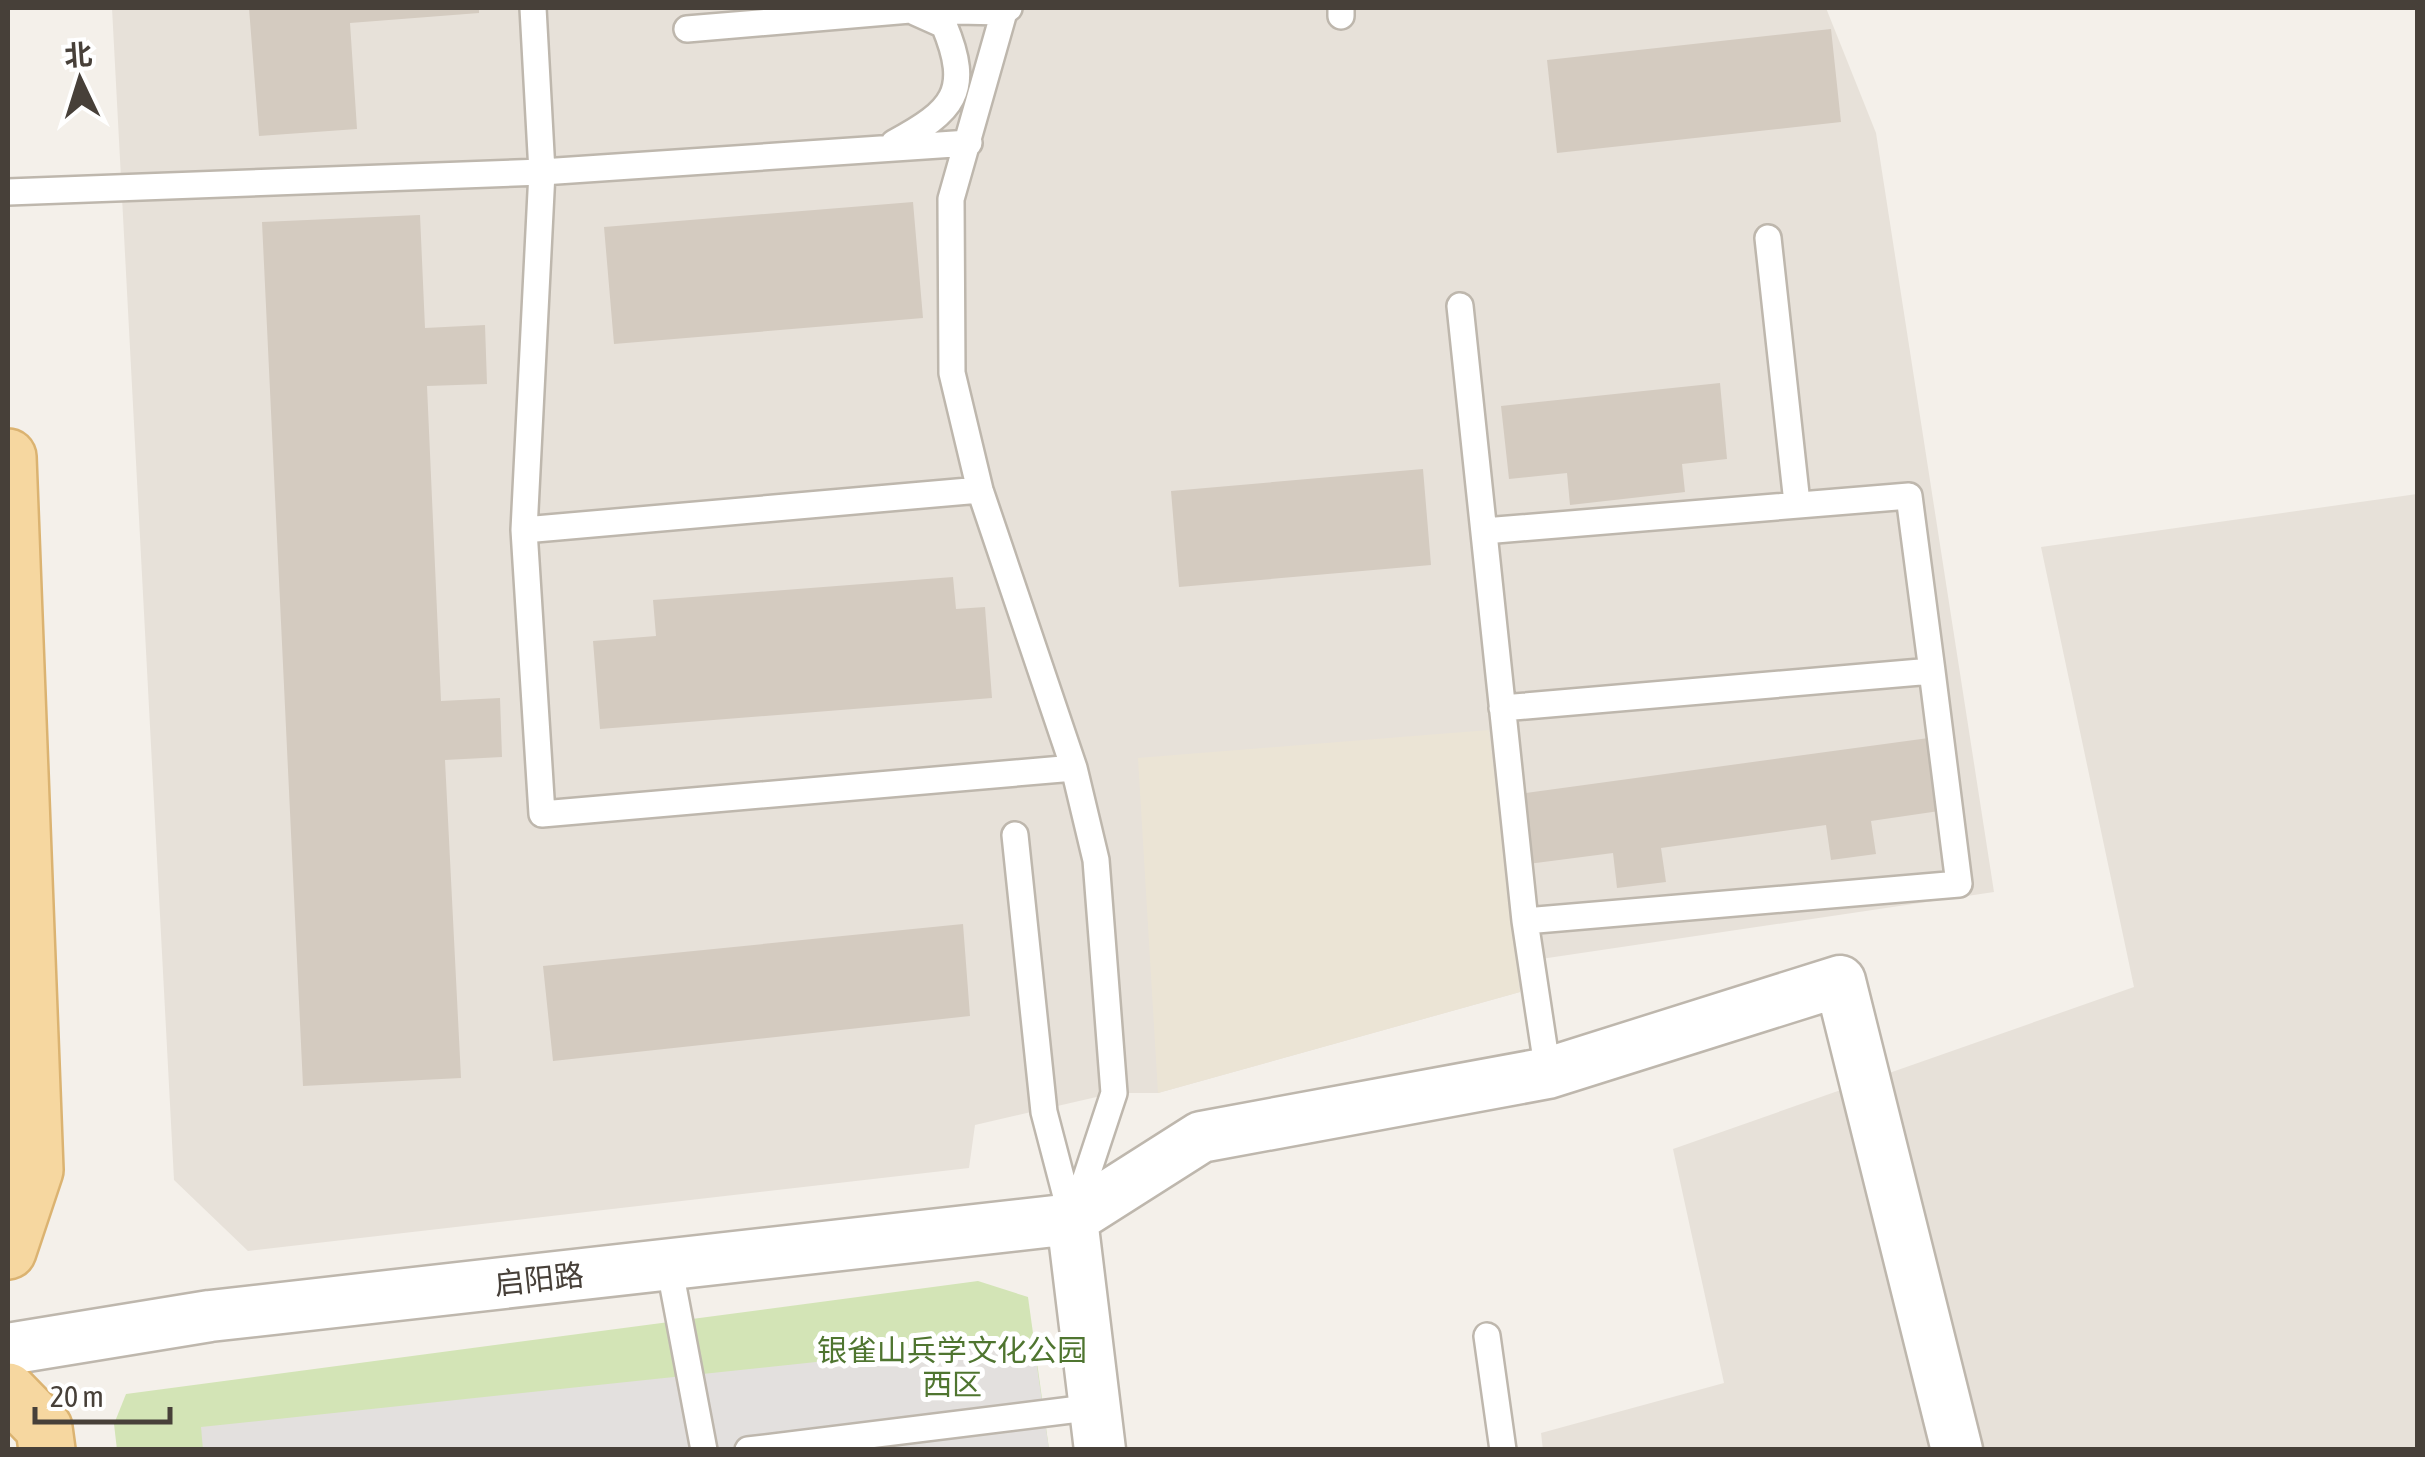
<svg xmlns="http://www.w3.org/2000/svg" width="2425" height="1457" font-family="'Asap Condensed','Noto Sans SC',sans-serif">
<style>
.residential{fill:#e7e1d9}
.education{fill:#ebe4d5}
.green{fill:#d3e4b6}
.parking{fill:#e3e0de}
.building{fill:#d4cbc0}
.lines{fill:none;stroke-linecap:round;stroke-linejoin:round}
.lane-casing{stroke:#beb7ad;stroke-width:30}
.street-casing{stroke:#beb7ad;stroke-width:55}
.primary-casing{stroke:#dbb371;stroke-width:60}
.lane{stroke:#fff;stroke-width:25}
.street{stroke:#fff;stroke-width:50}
.primary{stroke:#f6d7a0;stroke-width:55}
.labels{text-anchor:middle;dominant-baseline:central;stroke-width:10;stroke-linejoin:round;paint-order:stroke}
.street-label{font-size:30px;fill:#474039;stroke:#fff}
.park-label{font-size:30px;fill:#4f7530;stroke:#fff}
</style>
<rect width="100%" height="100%" fill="#f4f0ea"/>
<path class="residential" d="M112,8h1714l50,125 118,759 -474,70v30l-362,101h-44l-139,32 -6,43 -721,83 -74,-71z
M2417,494v955l-874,1 -2,-17 183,-50 -51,-234 461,-162 -93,-440z"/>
<path class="education" d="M1489,730l31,262 -362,101 -20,-335z"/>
<path class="green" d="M978,1281l50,16 21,152 -932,1 -3,-26 12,-30z"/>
<path class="parking" d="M1033,1339l16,110 -846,1 -2,-23z"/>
<path class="building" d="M249,8h230v5l-129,10 7,106 -98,7z
M1831,29l10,93 -284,31 -10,-93z
M913,202l10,116 -309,26 -10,-117z
M420,215l5,113 60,-3 2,59 -60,2 14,315 59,-3 2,59 -57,3 16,318 -158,8 -41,-864z
M1720,383l7,76 -45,5 3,28 -115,13 -3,-32 -58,6 -8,-73z
M1423,469l8,96 -252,22 -8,-96z
M953,577l3,32 29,-2 7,91 -392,31 -7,-88 63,-5 -3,-36z
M1936,737l10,73 -75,11 5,33 -45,6 -5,-35 -165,23 5,34 -49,6 -4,-35 -85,11 -10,-70z
M963,924l7,92 -417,45 -10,-95z"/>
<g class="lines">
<g class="lane-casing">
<path id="lane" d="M533,8l9,164 -18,358 18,284 532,-46
M1009,8l-5,4 -53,187 1,174 28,117 94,278 22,92 18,233 -40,121
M1341,8v8
M687,29l223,-19 94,2
M894,143c59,-32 78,-51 50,-118l-29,-13
M8,192l534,-20 427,-29
M1768,238l29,265
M1460,306l65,615 434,-37 -27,-213
M524,530l456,-40
M1484,531l425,-35 23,175 -430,37
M1015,835l29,277 28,107
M1525,921l23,152
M669,1265l35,185
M1487,1336l16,114
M748,1450l347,-43"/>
</g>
<g class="street-casing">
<path id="street" d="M1072,1219l28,231
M8,1349l202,-33 862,-97 129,-82 347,-64 292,-92 117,469"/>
</g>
<g class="primary-casing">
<path id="primary" d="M8,457l27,713 -27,81
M8,1391l36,37 3,22"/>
</g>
<use href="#lane" class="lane"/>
<use href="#street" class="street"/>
<use href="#primary" class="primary"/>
</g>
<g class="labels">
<g class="street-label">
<text transform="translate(539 1279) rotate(-6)">启阳路</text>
</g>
<g class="park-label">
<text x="952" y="1350">银雀山兵学文化公园<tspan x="952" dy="34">西区</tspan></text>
</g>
</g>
<rect width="2425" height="1457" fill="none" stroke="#474039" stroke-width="20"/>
<g transform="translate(80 80) rotate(356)" stroke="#ffffff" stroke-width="8" paint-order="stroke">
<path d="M0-8L18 38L0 25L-18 38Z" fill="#474039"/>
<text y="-15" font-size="28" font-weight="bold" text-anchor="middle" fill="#474039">北</text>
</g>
<path d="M35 1407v15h135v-15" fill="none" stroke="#474039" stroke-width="5"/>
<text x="50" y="1407" font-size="30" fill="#474039" stroke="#ffffff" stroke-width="8" paint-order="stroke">20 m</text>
</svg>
